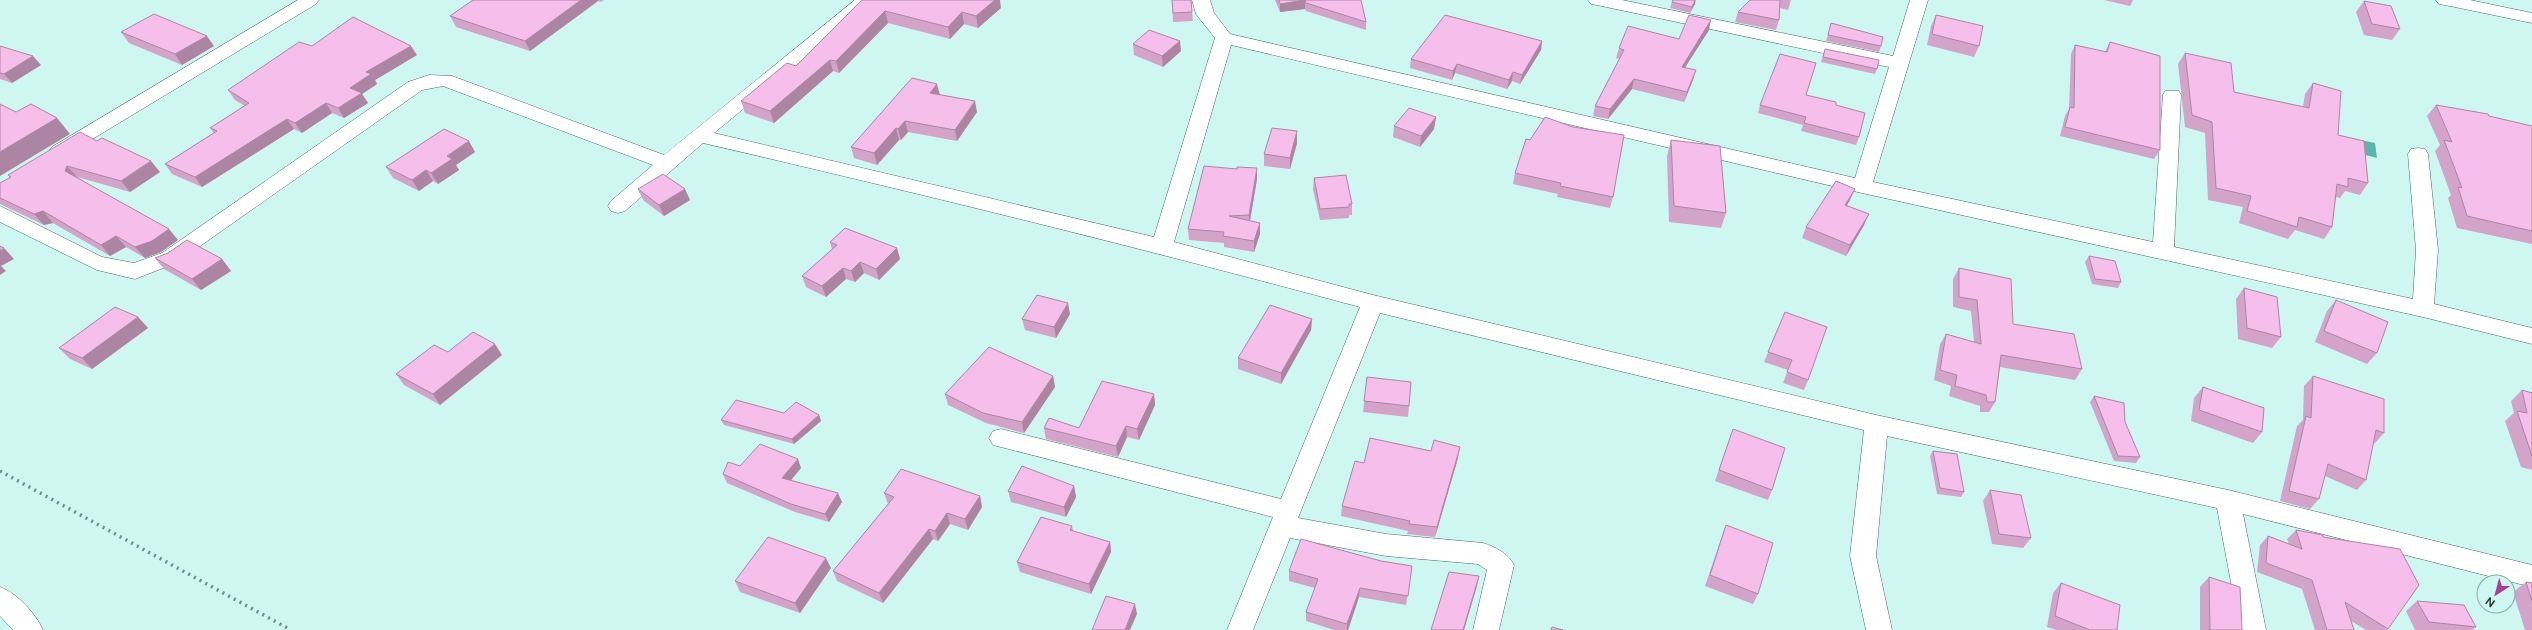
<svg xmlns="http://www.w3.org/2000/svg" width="2532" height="630" font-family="'Public Sans',sans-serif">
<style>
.water{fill:#5eb5ae}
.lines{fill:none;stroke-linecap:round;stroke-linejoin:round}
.minor-casing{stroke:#466a67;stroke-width:1}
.minor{fill:#fff;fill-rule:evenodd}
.rail{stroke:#728d89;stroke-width:3.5;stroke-dasharray:2 4.5;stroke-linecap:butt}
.wall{fill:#d3a3ca}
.shaded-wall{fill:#ac85a4}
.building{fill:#f5beeb;stroke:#ac85a4}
</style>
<rect width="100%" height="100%" fill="#cff7f2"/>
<path class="water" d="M2336,135l39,8 2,15 -39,-10z"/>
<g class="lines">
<g class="minor-casing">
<path id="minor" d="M298,0h21l-3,4 -250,151 -7,2 -7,-2 -3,-4 3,-4z
M855,0h20l-161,133 440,104 61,-199 -19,-24 -4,-14h18l4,13 16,21 625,144 34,-111 -292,-62 -6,-1 -3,-4h34l271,56 17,-56h18l-55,182 280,60 10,-147 2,-4h14l2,4 -7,152 239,52 3,-49 -8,-96 3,-5 7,-1 7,1 3,5 10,96 -4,54 98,24v16l-109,-27 -561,-124 -631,-148 -57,197 199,53 503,120 352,75 304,75v22l-289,-73 23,116h-26l-23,-122 -330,-72 -11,120 16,74h-26l-16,-74 14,-126 -484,-117 -82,205 88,16 97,9c12,4 25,10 31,22l-15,65h-26l14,-60 -9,-6 -92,-8 -96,-18 -37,92h-26l46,-113 -272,-70 -8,-2 -4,-7 4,-7 8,-2 280,70 79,-192c-218,-59 -437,-113 -657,-164l-78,68 -7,2 -7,-2 -3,-5 3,-5 42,-36 -210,-79 -21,4 -246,173 -41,16 -38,-9 -97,-48v-16l102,51 32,6 28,-10 246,-171 21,-7 23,1 212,79z
M2436,0h34l62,13v10l-87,-18 -6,-1z
M0,587c17,6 36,27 43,43h-30l-13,-14z"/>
</g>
<use href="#minor" class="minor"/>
<path class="rail" d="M0,471l291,159"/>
</g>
<path class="wall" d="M473,0h131l-3,2 -3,-1 -68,50 -74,-24 -6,-11z
M862,0l139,8 -23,20 -14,-4 -14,15 -62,-16 -49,50 -6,-2 -59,52 -29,-10 -4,-12 55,-35z
M1172,0l20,12 1,9 -20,1z
M1275,0h86l5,22v8l-60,-19 -1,-2 -25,3z
M1673,0h23l-1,4 -5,9 -20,-5 2,-6z
M1750,0h41l-3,10 -8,-2 -1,12 -3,10 -41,-8 3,-10z
M2104,0h29l-3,6z
M2364,1l36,28 -8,11 -28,-5 -8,-23z
M1936,15l43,31 -5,11 -47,-12 4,-19z
M1831,23l50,23 -2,6 -53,-11z
M1709,30l-24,37 8,13 -9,22 -52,-13 -24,30 -15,-3 2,-10 25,-47 -4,-1 3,-10 60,-9z
M121,32l93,14 -32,19 -53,-22z
M1542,41l-1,9 -21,34 -8,-3 -5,8 -52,-16 -3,7 -42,-12 1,-9z
M2110,42l50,108 -6,9 -94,-23 5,-20 4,-7 2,-55 4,-9 30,7z
M1133,44l48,7 -18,16 -29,-12z
M0,46l41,19 -29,18 -12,-4z
M312,46l105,9 -42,25 2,4 -15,10 6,9 -24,15 -12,-5 -30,20 -8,-4 -92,58 -30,-13 -7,-10 49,-31 -4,-5 35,-22 -10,-6 -7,-10z
M1825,49l52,20 -2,5 -54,-12z
M2185,53l49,39 69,15 2,-13 8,-11 25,52 30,48 -8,12 -15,-4 -5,7 -4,-1 -4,30 -8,12 -29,-9 -7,9 -49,-16 4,-16 -35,-7 -3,-67 -20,-6 -7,-63z
M940,95l37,17 -20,29 -49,-9 -7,8h-2l-22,25 -23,-7 -3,-11z
M1806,95l30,10 23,32 -3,8 -55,-14 2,-6 -45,-12 2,-8z
M2436,105l96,21v118l-75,-16 -9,-30 3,-3 -16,-44 5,-6 -13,-29z
M1436,117l-2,12 -14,18 -27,-10 1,-11z
M1297,131v12l-7,26 -26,-3v-12z
M1526,139l87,58 -3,11 -53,-11 1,-3 -45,-10 2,-11z
M1671,140l55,73 -5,15 -52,-6 -2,-66z
M97,141l63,31 -30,20 -53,-15 101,63 -17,12 -16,6 -19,-11 -16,9 -57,-33 -9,2 -44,-21v-21l10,-5 -2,-3z
M475,152l-19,13 3,5 -21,14 -5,-3 -14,10 -26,-13 -7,-11z
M1314,178l38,26v11h-3v3l-29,2 -7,-31z
M1257,179l-7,42 10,2v11l-6,18 -30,-5v-4l-35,-3 -1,-11z
M638,189l52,11 -26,16 -21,-16z
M1850,200l-3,5 17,20 -18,31 -44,-18 4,-11z
M830,242l67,6 3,11 -21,21 -15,-7 -9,9 -9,-3 -20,18 -20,-10 -4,-11 30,-27z
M2089,256l32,26 -3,6 -26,-4 -7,-22z
M155,258l67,1 9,12 -30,19 -37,-21z
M1959,268l54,56 69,45 -7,11 -75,-13 -5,35 -6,10h-9v-6l-31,-10 2,-10 -17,-6 6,-36 6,-10 28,8 -3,-31 -18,-4v-28z
M2244,288l37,49 -9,11 -34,-9 -2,-40z
M2336,300l41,53 -10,11 -52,-22 12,-31z
M1785,312l23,68 -4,10 -21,-7 5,-13 -24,-8z
M1070,314l-14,24 -31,-8 -3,-11z
M138,317l10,11 -56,41 -22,-10 -11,-11z
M1312,319l-1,11 -30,54 -43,-15v-11z
M448,352l54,3 -62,50 -36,-20 -8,-11z
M1053,376l2,11 -31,46 -38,-10 -38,-18 -3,-11z
M2313,376l71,57 -9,10h-2l-7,37 -9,10 -32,-14 -6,23 -9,10 -30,-8 17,-75 6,-6 1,-34z
M1367,377l42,29 -1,11 -45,-5z
M2203,387l59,45 -9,11 -62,-22 3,-23z
M2522,390l10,3v77l-11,-3 -16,-46 9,-8 -3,-12z
M1154,394l1,11 -16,35 -12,-3 -9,20 -72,-18 -2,-11h35z
M2094,396l31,26 15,35 -4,6 -22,-2 -24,-59z
M784,413l35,2 2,6 -27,23 -70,-19 -3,-5z
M1733,429l39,61 -4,10 -53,-19z
M1933,451l31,41 -3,5 -24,-3 -7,-38z
M1458,458l-23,79 -28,-3 1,-3 -67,-15 1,-10 22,-43z
M740,466l61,2 -10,12 51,22 -13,20 -34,-10 -68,-29 -4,-9z
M1074,486l2,11 -10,20 -55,-15 -3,-11z
M1990,490l41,48 -8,10 -31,-4 -9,-43z
M884,493l96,3 2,11 -14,23 -18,-6 -12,17 -5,-2 -50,64 -46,-22 -4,-10 55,-67z
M1726,525l32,69 -5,10 -48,-18 17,-50z
M1072,526l1,5 37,11 1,10 -20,42 -71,-22 -3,-10z
M2296,530l27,7 65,92 -1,1h-21l-15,-9 3,9h-39l-13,-41 -45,-17 3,-27 8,-9 21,8 -2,-5z
M1381,561l31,5 -6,39 -47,-8 -11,33h-14l-28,-9v-9l9,-24 -26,-7v-10z
M831,568l-31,45 -60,-21 -5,-11z
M2209,577l33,53h-42v-43z
M2526,582l6,1v47h-7l-12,-38z
M2061,583l56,47h-61l-9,-3 6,-34z
M2417,601l59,26 -4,3h-57l-9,-19z"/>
<path class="shaded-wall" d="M581,0h17v1l-68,50 -5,-10z
M992,0h8l1,8 -23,20 -2,-12z
M1305,0v9l-25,3v-8z
M1695,0v4l-5,9 2,-6z
M885,11l3,12 -49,50 -3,-12z
M962,12l2,12 -14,15 -2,-12z
M1711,20l-2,10 -30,47 3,-10z
M207,36l7,10 -32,19 -7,-11z
M1180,41l1,10 -18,16 -1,-11z
M1542,41l-1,9 -21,34 2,-9z
M411,46l6,9 -42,25 2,4 -15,10 6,9 -24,15 -6,-10 12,-20 16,-16z
M33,56l8,9 -29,18 -8,-9z
M830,60l3,11 -59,52 -4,-12z
M1457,64l-2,9 -3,7 1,-9z
M1696,70l-3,10 -9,22 3,-10z
M1513,72l-1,9 -5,8 2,-9z
M1634,79l-2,10 -24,30 2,-10z
M937,84l3,11 -10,-2z
M975,101l2,11 -20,29 -2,-11z
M326,103l6,10 -30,20 -7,-10z
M1436,117l-2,12 -14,18 1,-11z
M57,118l13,16 -70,42v-24z
M287,119l7,10 -92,58 -7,-10z
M905,121l3,11 -7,8 -3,-11z
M896,128l3,12 -22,25 -3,-12z
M1297,131v12l-7,26v-11z
M469,141l6,11 -19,13 3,5 -21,14 -7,-11 16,-17z
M151,161l9,11 -30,20 -9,-11z
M67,166l10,11 -12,-6z
M1257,168v11l-8,47v-11z
M426,170l7,11 -14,10 -7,-11z
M685,189l5,11 -26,16 -5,-11z
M1855,189l-5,11 -10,16 5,-11z
M43,211l10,12 -9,2 -10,-11z
M1869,214l-5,11 -18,31 4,-11z
M1260,223v11l-6,18v-11z
M169,229l9,11 -17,12 -16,6 -10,-11z
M116,236l10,11 -16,9 -9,-11z
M4,248l10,11 -13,7 5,5 -6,4v-24z
M897,248l3,11 -21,21 -3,-11z
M222,259l9,12 -30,19 -9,-11z
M860,262l4,11 -9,9 -4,-11z
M843,268l3,11 -20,18 -4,-11z
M1068,303l2,11 -14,24 -2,-11z
M138,317l10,11 -56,41 -10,-11z
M1312,319l-1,11 -30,54v-11z
M495,344l7,11 -62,50 -7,-11z
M1053,376l2,11 -31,46 -2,-11z
M1154,394l1,11 -16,35 -2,-11z
M819,415l2,6 -27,23 -2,-5z
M1126,426l1,11 -9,20 -2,-11z
M1460,447l-2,11 -23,79 2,-10z
M798,459l3,9 -15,18 -4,-8z
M1074,486l2,11 -10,20 -2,-10z
M838,493l4,9 -13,20 -4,-8z
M980,496l2,11 -14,23 -3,-11z
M947,513l3,11 -12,17 -3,-10z
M929,529l4,10 -50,64 -4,-10z
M1110,542l1,10 -20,42 -2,-10z
M826,558l5,10 -31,45 -5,-10z
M1479,576l-2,10 -13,44h-1z
M1360,588l-1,9 -11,33h-1v-6z
M1135,604l2,10 -7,16h-5z"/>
<path class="building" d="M473,0h108l-56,41 -75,-25z
M862,0h133l-19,16 -14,-4 -14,15 -63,-16 -49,50 -6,-1 -60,51 -29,-10 46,-38 9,3z
M1172,0h19l1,12 -19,1z
M1279,0h82l5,22 -60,-19 -1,-3 -25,4z
M1673,0h22l-3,7 -20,-5z
M1750,0h30l-1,20 -41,-8z
M2364,1l27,5 9,23 -28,-5z
M154,14l53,22 -32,18 -54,-22z
M1445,15l97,26 -20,34 -9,-3 -4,8 -52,-16 -4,7 -42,-12z
M1689,15l22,5 -29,47 14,3 -9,22 -53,-13 -24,30 -15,-3 29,-56 -5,-2 9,-22 51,13z
M1936,15l47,11 -4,20 -47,-12z
M353,17l58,29 -45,26 5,2 -21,14 12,5 -24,15 -12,-5 -31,20 -8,-4 -92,58 -30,-13 52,-33 -7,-3 39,-25 -21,-13 71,-48 13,4z
M1831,23l52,14 -2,9 -53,-11z
M1149,30l31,11 -18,15 -29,-12z
M2110,42l50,14v94l-95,-23 5,-20 4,1 1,-63 32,7z
M0,46l33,10 -29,18 -4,-1z
M1825,49l54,11 -2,9 -54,-12z
M2185,53l46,10 3,29 75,16 4,-25 28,8 -3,44 26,6 4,42 -20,-5v9l-11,-3 -5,43 -33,-10 -2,10 -50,-16 4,-15 -35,-8 -4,-66 -20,-7z
M1780,54l36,9 -10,32 30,7v3l29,8 -6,24 -55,-14 2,-6 -46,-12z
M912,78l25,6 -7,9 45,8 -20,29 -50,-9 -7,8 -2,-1 -22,25 -23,-6z
M0,104l16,8 15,-8 26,14 -57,34z
M2436,105l52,9 1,2 43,10v105l-65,-15 -9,-29 4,1 -18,-48 8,2z
M1409,108l27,9 -15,19 -27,-10z
M1545,117l28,10 51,8 -11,62 -53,-11 1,-3 -46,-10 11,-34 4,1z
M1272,128l25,3 -7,27 -26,-4z
M444,129l25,12 -22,15 5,3 -21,14 -5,-3 -14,10 -26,-13z
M80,132l17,9 5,-3 49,23 -30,20 -54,-15 -2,5 104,58 -17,12 -17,6 -19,-11 -15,9 -58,-34 -9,3 -34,-16v-15l11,-6 -3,-2z
M1671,140l49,6 6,67 -52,-7z
M1204,166l33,3v-2l20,1 -8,47 -20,1 31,7 -6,18 -31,-5 1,-4 -36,-3z
M663,174l22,15 -26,16 -21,-16z
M1346,175l6,29h-3v3l-29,2 -6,-31z
M1836,181l19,8 -10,16 24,9 -19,31 -44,-18z
M845,228l52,20 -21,21 -16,-7 -9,9 -8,-3 -21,18 -20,-10 35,-31 -7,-3z
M187,240l35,19 -30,20 -37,-21 13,-5z
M0,246l4,2 -4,3z
M2089,256l26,5 6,21 -26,-3z
M1959,268l52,11 2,45 61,10 8,35 -81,-14 -6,47h-8l-1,-7 -31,-9 2,-11 -17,-5 6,-36 35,10 -4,-44 -18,-3z
M2244,288l33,9 4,40 -34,-9z
M1037,295l31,8 -14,24 -32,-8z
M2336,300l52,22 -11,31 -53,-22z
M1270,305l42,14 -31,54 -43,-15z
M115,307l23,10 -56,41 -23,-10z
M1785,312l42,15 -19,53 -21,-8 5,-12 -24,-8z
M473,332l22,12 -62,50 -37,-20 38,-29 14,7z
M989,347l64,29 -31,46 -39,-9 -38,-19z
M2313,376l71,23v34l-8,-3 -10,50 -38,-16 -9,35 -30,-8 17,-75 5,2z
M1367,377l44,5 -2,24 -45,-5z
M1102,381l52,13 -17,35 -11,-3 -10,20 -72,-18 5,-10 30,10z
M2203,387l61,21 -2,24 -63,-22z
M2522,390l10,3v63l-15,-45 10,2z
M2094,396l30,7 1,19 15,35 -22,-1z
M736,400l48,13 12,-11 23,13 -27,24 -71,-19z
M1733,429l52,19 -13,42 -53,-20z
M1370,438l61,13 3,-11 26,7 -23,80 -28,-3 1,-3 -68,-15 13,-45 9,2z
M760,444l38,15 -16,19 56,15 -13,21 -34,-10 -68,-30 5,-12 12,4z
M1933,451l24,3 7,38 -24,-4z
M1022,466l52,20 -10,21 -56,-16z
M901,469l79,27 -15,23 -18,-6 -12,18 -6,-2 -50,64 -46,-22 61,-74 -10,-4z
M1990,490l31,5 10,43 -32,-4z
M1041,517l31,9 -2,4 40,12 -21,42 -72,-22z
M1726,525l47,18 -15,51 -48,-19z
M2296,530l27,5v2l77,12 19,36 -31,44 -43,-27 9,28h-27l-15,-50 -46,-17 2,-27 34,13z
M768,537l58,21 -31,45 -60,-22z
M1301,539l80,22 31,5 -4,30 -48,-8 -13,36 -41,-12 12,-33 -29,-8z
M1449,572l30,4 -16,54h-32z
M2209,577l31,10 2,43h-32z
M2526,582l6,1v18z
M2061,583l59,22 -3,25h-27l-35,-14z
M1106,596l29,8 -10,26h-33z
M2417,601l47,4 12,22 -47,-5z
M1552,627l11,3h-12z"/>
<g transform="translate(2496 594) rotate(216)"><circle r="19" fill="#cff7f2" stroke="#8caaa6"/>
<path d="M0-3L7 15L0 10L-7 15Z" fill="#aa3d9c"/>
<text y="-6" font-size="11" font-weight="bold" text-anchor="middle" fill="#273735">N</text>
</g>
</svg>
